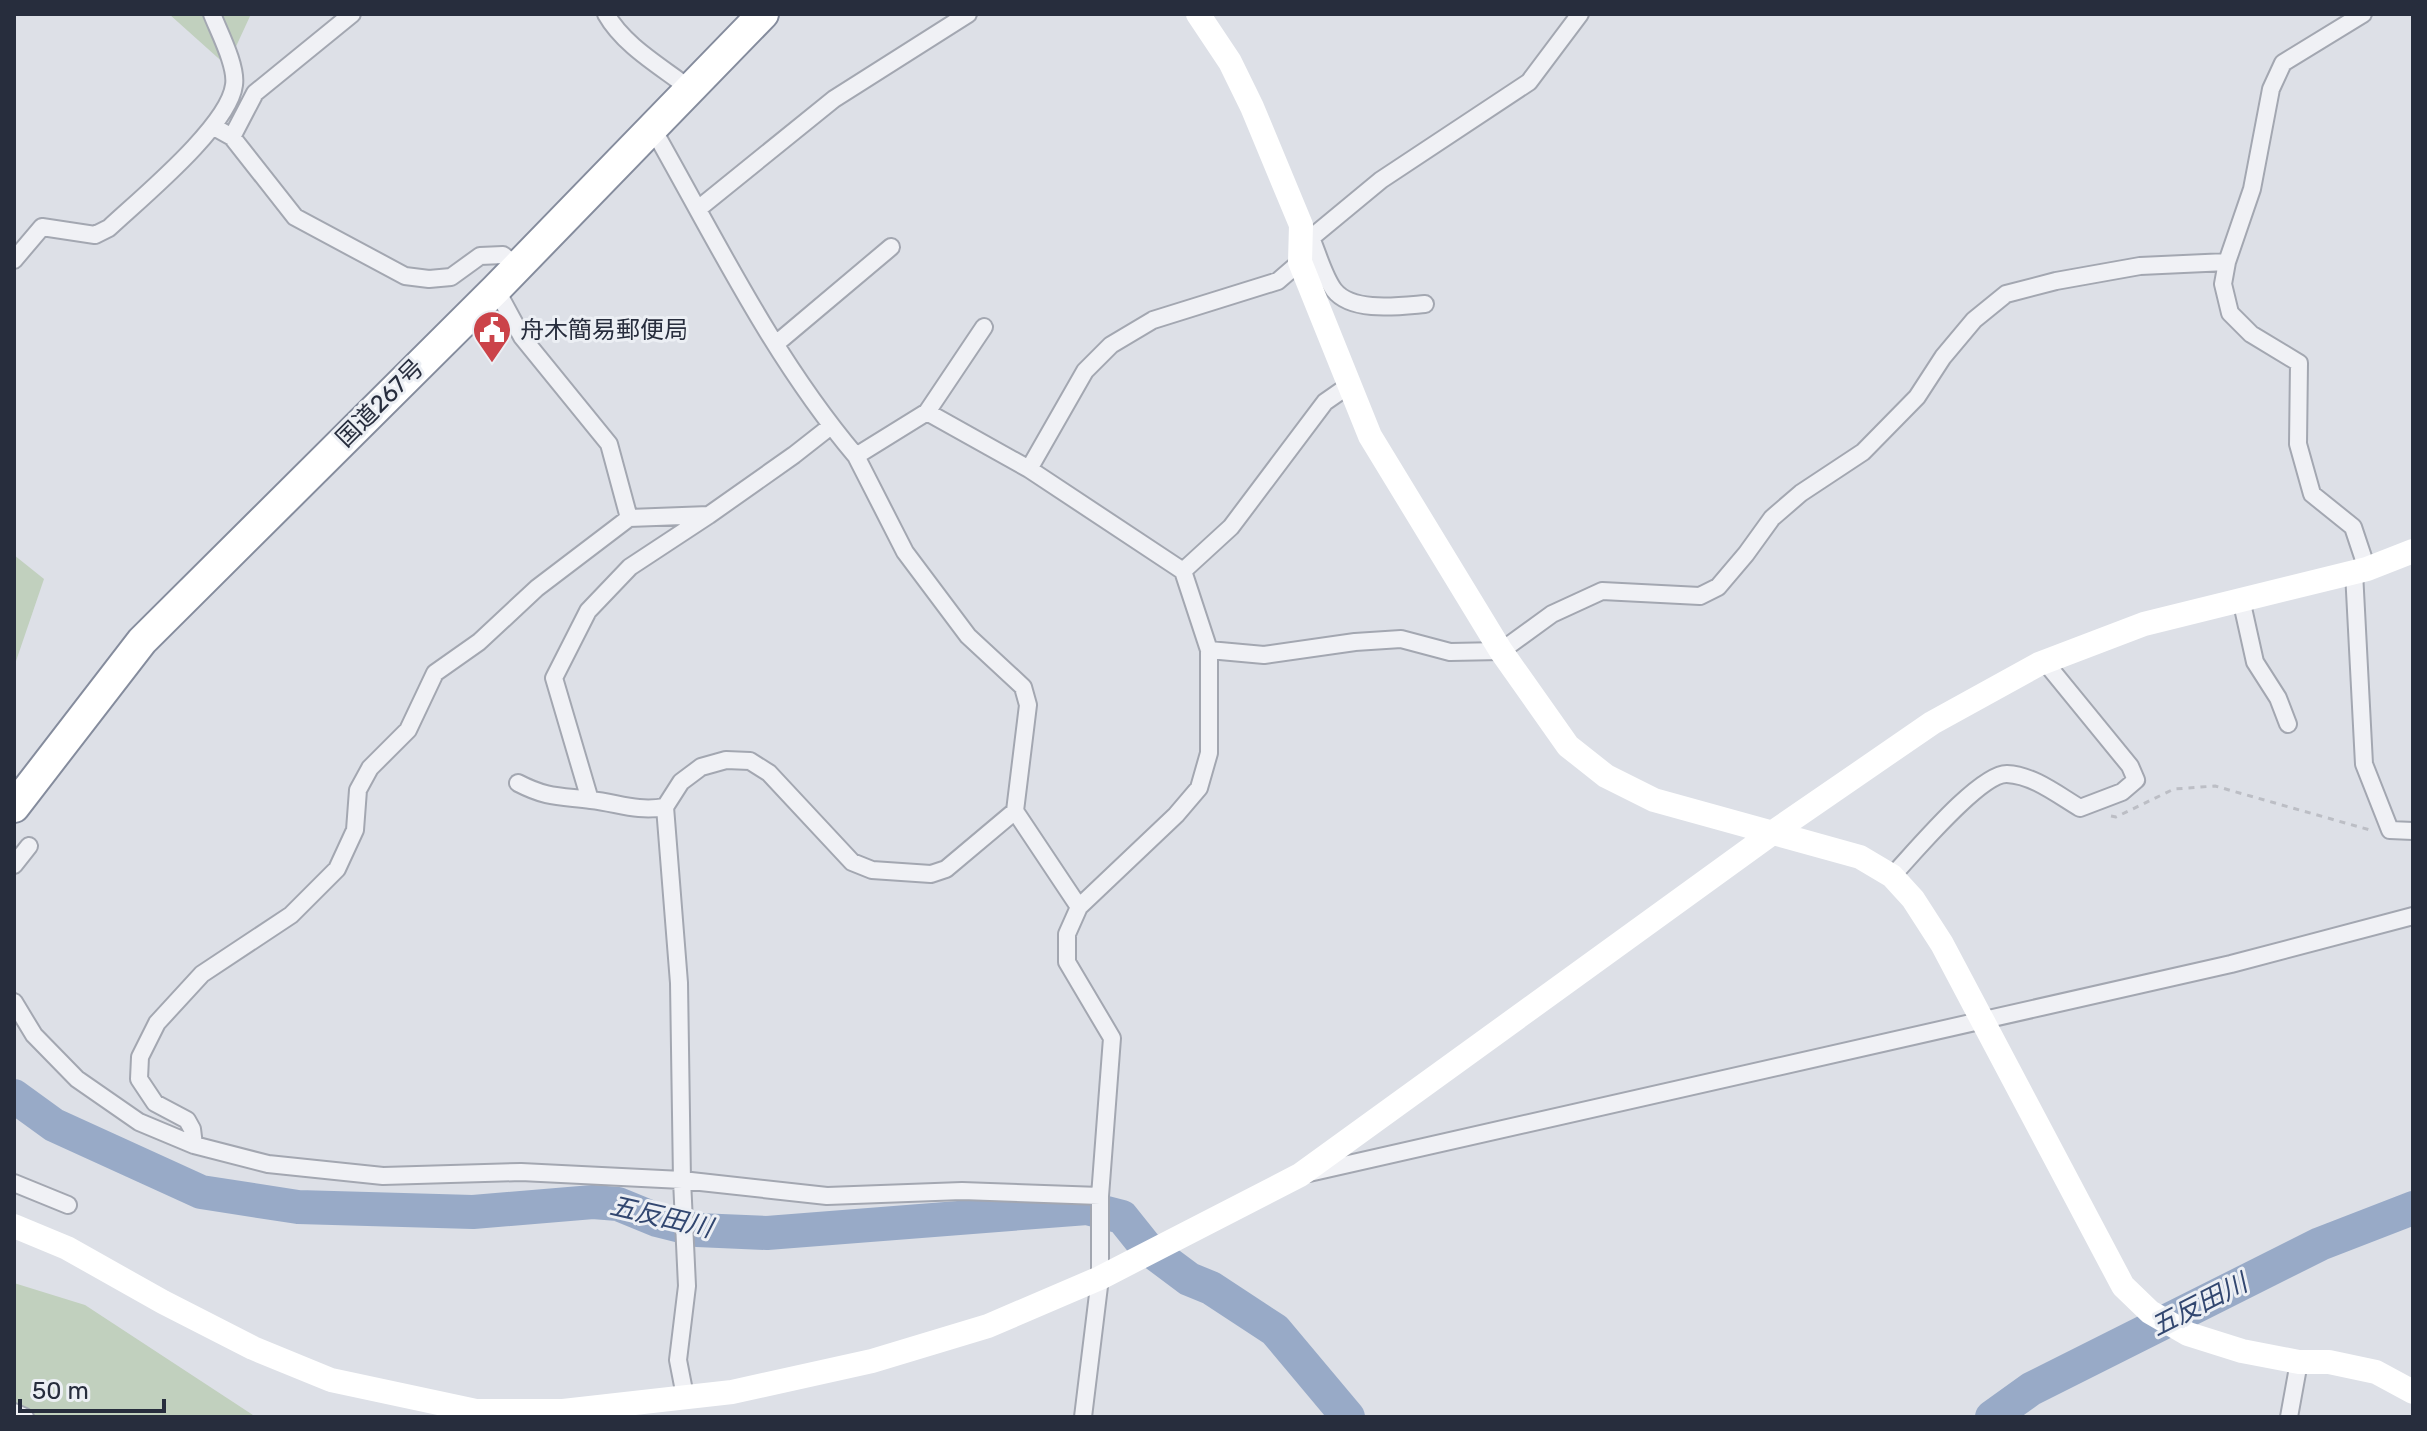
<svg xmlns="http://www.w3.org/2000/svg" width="2427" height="1431" font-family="Rubik,'Noto Sans JP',sans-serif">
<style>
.green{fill:#c1d0be}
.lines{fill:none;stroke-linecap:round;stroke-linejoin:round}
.river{stroke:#98aac7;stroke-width:34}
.street-casing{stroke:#a3a7b1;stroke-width:20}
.highway-casing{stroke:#858c9d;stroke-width:34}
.path{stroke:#bcbec5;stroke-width:3;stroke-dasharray:6 6;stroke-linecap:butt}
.street{stroke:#f0f1f5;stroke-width:16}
.secondary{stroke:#fff;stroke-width:24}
.highway{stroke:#fff;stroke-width:30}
.labels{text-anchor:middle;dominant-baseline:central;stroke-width:6;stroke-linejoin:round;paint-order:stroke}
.poi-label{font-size:24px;fill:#272d3d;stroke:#eceff4;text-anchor:start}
.street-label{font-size:24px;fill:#272d3d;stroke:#eceff4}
.water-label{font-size:26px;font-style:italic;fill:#324770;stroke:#eceff4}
</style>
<rect width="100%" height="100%" fill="#dde0e7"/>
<path class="green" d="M169,14h82l-24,52z
M14,555l30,24 -30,88z
M14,1283l71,22 171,112h-242z"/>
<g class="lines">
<path class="river" d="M14,1096l40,29 147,67 97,15 175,5 120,-10 25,2 39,16 40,10 70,3 320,-25 35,9 24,30 43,32 22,9 64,42 73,87
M1992,1417l39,-28 289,-145 93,-36"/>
<g class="street-casing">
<path id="street" d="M606,14c18,32 56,53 84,75
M2363,14l-80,49 -12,26 -19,100 -25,73 -4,22 7,29 21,21 48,29 -1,81 14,50 41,33 14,42
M214,127l18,10 63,80 110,59 24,3 22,-2 29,-21 23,-1 15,12
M653,129c63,111 120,229 203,327l71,-44 102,57 154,102 26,79v103l-10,35 -23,27 -97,92 -12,27v28l45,76 -12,158v82l-17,139
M232,137l23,-44 97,-79
M698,209l136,-110 134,-85
M1311,238c7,16 13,39 23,52 18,23 66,16 91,14
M1300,247l81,-67 148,-98 51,-68
M14,260l28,-33 53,8 14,-7c32,-30 120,-102 125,-143 3,-19 -15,-53 -22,-71
M777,343l114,-96
M927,412l57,-85
M856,456l49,96 63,84 55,51 5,18 -13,106 64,96
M1029,469l56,-98 26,-26 42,-25 125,-39 22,-19
M629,518l80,-3 85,-60 37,-29
M1183,571l48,-44 94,-125 23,-16
M2354,572l10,192 26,66 23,1
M2241,599l14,63 23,36 10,26
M1209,650l55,5 91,-13 46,-3 49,13 51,-1 51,-37 50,-23 98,5 18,-9 28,-33 26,-36 29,-25 62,-41 54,-55 26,-40 31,-37 32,-26 50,-13 84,-15 87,-4
M518,783c29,15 41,13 73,17 27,3 46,12 74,7l14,176 3,197 5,106 -9,74 7,36
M590,800l-36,-122 34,-67 42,-44 79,-52
M665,807l16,-25 20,-15 25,-7 24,1 19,12 83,89 20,8 59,4 15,-5 69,-58
M14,865l15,-19
M1892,876c21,-22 88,-103 115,-102 26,1 51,21 73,34l42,-16 14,-12 -6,-14 -85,-104
M14,1002l20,33 43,44 62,43 55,23 74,19 115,12 138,-4 161,8 145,16 135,-5 138,5
M194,1145l-2,-16 -5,-9 -32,-17 -16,-24 1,-22 17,-34 45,-49 89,-59 46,-46 18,-39 3,-40 12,-22 38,-38 27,-57 44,-31 58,-54 92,-70 -20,-74 -87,-107 -26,-48
M1309,1173l922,-209 182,-48
M14,1183l54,22
M14,1412l11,5
M2289,1417l10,-55"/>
</g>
<g class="highway-casing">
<path id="highway" d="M14,807l128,-166 354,-352 267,-275"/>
</g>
<path class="path" d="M2111,816l5,1 58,-28 41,-3 155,44"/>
<use href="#street" class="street"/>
<path class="secondary" d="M1198,14l32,48 22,45 49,118 -1,37 70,174 131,215 67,95 38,30 48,24 206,57 32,19 21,23 29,45 181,342 27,26 38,22 54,17 57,11h30l47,10 37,20
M14,1226l53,22 96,54 90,46 78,32 145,31h87l169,-19 140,-31 116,-35 112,-48 200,-103 475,-344 157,-108 107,-59 105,-40 223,-55 46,-18"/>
<use href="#highway" class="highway"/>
</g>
<defs>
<g id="civic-pin" transform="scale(2)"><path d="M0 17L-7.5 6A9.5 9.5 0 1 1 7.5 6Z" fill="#cb4349" stroke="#eceff4"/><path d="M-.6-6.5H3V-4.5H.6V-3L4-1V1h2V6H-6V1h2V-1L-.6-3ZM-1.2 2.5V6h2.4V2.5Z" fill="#fff"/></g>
</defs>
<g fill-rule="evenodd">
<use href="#civic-pin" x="492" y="330"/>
</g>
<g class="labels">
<g class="poi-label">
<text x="520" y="330">舟木簡易郵便局</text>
</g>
<g class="street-label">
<text transform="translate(380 403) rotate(-45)">国道267号</text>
</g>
<g class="water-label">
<text transform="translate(661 1217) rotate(13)">五反田川</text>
<text transform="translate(2199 1305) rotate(-27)">五反田川</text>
</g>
</g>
<rect width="2427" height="1431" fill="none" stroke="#272d3d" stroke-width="32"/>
<path d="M20 1399v12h144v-12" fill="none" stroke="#272d3d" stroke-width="4"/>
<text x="32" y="1399" font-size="24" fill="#272d3d" stroke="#eceff4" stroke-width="6" paint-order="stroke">50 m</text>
</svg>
